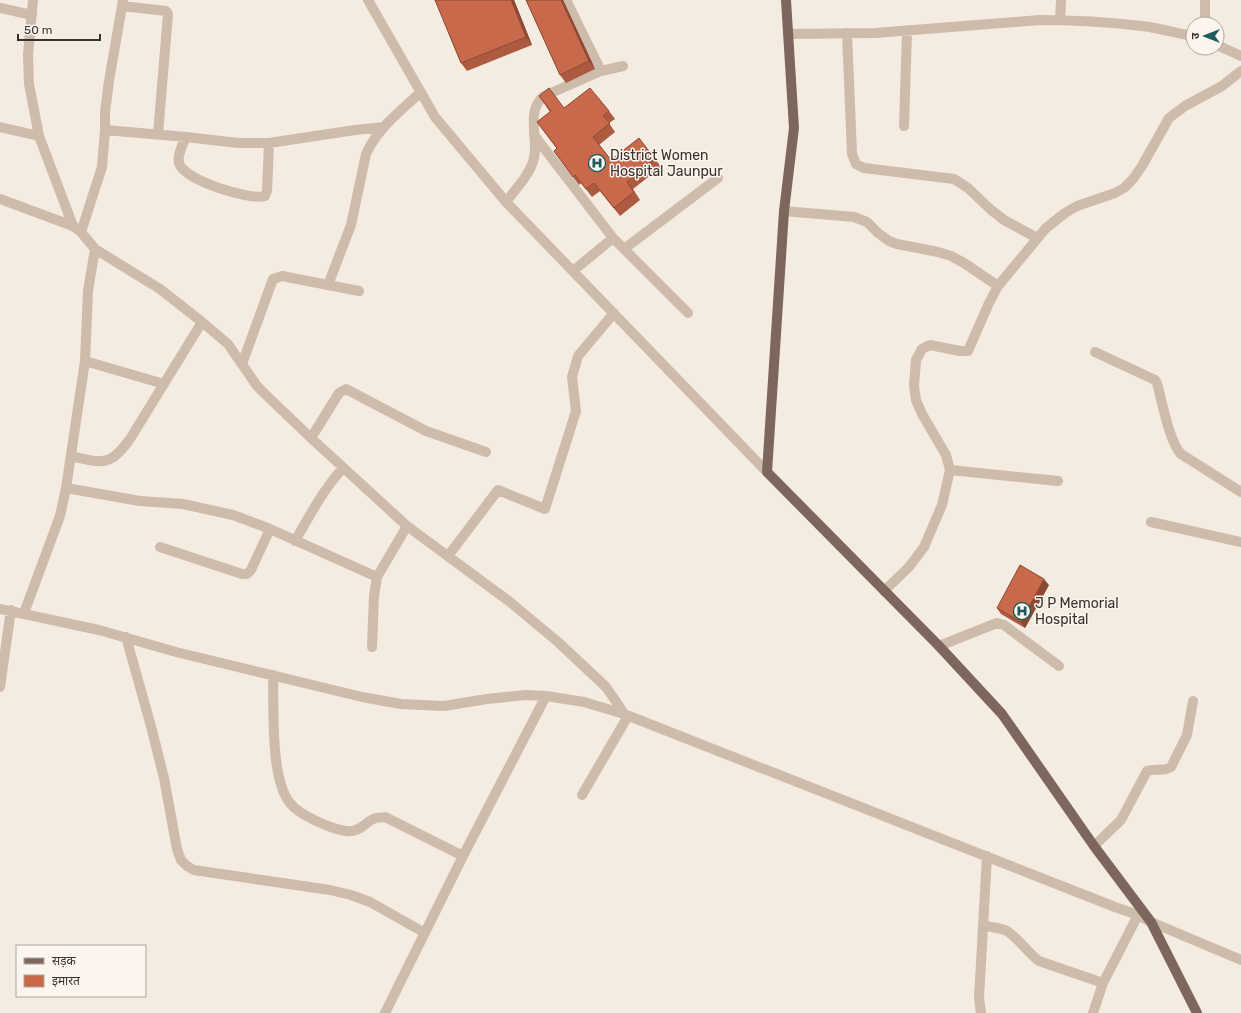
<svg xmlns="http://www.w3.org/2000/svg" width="1241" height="1013" font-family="Rubik,'Noto Sans Devanagari',sans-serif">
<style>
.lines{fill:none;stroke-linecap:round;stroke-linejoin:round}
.minor{stroke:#cdbbac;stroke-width:10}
.major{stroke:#7d675c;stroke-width:10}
.wall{fill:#ac5a40}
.shaded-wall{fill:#8c4a34}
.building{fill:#c8694b;stroke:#8c4a34}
.labels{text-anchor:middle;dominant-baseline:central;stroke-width:3;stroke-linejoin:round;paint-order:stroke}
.poi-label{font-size:14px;fill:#3b302b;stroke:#fbf5ee;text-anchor:start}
</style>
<rect width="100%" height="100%" fill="#f4ebe1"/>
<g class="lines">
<path class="minor" d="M33,0l-5,55 1,29 10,52 34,90
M368,0l67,117 71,85 261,270
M566,0l35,71
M122,6l44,5 2,3 -10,120
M0,8l32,7
M1060,20l1,-20
M1203,24l2,-7v-17
M847,33l5,121 4,10 8,4 90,11 14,9 22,21 14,11 33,18
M788,34l87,-1 165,-13c34,0 68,2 102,6 17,2 34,7 51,10
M1217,45l24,11
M904,126l3,-95
M0,127l39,9
M105,130l81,7 52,6h31l86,-13 29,-3
M534,135l79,103 75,75
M186,137c-3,7 -9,18 -7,26 4,17 72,38 86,33l2,-5 2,-48
M0,199l73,27 8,6 14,17 65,40 42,33 26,22 29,42 9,9 45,43 96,88 103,76 48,40 48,45 9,13 9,14
M506,202c10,-14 24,-27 28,-44 5,-20 -9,-47 10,-62l57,-25 22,-5
M784,211l70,6 13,5 11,11 11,8 8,3 41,8 13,4 13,7 34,23
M81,232l21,-65 3,-37v-18l4,-31 14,-81
M624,249l94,-71
M573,271l40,-33
M328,285l23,-60 15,-71c11,-25 35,-44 55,-62
M1095,352l60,28 2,3c5,18 12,58 24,71l60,38
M85,361l79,23
M242,364l31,-85 9,-3 77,15
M311,438l28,-45 7,-4 80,42 60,21
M71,456c14,3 34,11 46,-2 5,-4 9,-10 13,-15l72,-117
M950,470l108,11
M66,488l74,13 43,3 50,11 37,14 107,48
M1151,522l90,20
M295,541c15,-26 28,-51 48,-73
M160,547l82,27h5l4,-4 19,-41
M448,556l50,-66 47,19 31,-98 -4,-34 6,-21 36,-43
M884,591l25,-24 15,-20 18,-42 8,-35 -4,-15 -24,-41 -6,-14 -2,-14 2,-26 6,-11 8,-4 30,6h8l21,-48 9,-17 48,-58 19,-15 12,-7 38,-13 9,-5 9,-9 9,-13 27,-48 16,-12 37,-20 19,-15
M0,609l99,21 77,22 186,45 39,7 43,2 43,-7 39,-4 20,1 38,6 40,12 491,193 23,8 13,7 90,38
M24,613l36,-97 6,-28 19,-127 3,-70 7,-42
M126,637l26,93 12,48 13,71 4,11 6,6 7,4 136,20 21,5 19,7 55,31
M939,646l58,-23 7,2 55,41
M372,647l2,-51 3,-19 30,-51
M273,675c1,32 -3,104 17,128 9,12 41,26 56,28 12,2 18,-7 27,-12 4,-2 8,-1 12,-2l78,39
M0,687l11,-77
M582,795l46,-79
M1094,846l27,-26 26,-49c8,-3 17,1 24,-4l16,-32 6,-34
M983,925c7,2 15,3 22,5 11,5 23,23 34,31l64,22
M385,1013l78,-157 83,-160
M981,1013l-2,-15 8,-142
M1093,1013l10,-30 35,-68"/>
<path class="major" d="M786,0l8,128 -10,83 -17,261 172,174 63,68 92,132 57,76 46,91"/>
</g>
<path class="wall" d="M435,0h79l18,45 -65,26 -6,-8z
M526,0h37l32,69 -29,14 -6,-8z
M539,96l25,12 45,3 6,8 -6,4 6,9 -16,13 12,15 44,-1 6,8 -28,22 7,11 -20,16 -20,-25 -8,6 -11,-14 -2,2 -25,-34 3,-2 -20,-27 13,-10z
M1049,585l-24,43 -24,-14 -4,-6z"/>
<path class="shaded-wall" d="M511,0h3l18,45 -6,-8z
M561,0h2l32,69 -6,-8z
M1044,579l5,6 -24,43 -4,-6z"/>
<path class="building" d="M435,0h76l15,37 -65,26z
M526,0h35l28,61 -29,14z
M549,88l15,20 26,-20 19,23 -6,5 7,7 -17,14 18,23 28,-22 16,21 -28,23 7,10 -20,16 -20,-25 -8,6 -11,-14 -2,2 -19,-26 3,-3 -20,-26 14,-11 -12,-15z
M1020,565l24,14 -23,43 -24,-14z"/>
<defs>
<g id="hospital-ring" transform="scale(0.9)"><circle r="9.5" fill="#fbf5ee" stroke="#1f5a5e" stroke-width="1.5"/><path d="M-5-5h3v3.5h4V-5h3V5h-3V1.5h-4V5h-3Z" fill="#1f5a5e"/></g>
</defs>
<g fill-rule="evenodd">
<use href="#hospital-ring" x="597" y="163"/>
<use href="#hospital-ring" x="1022" y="611"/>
</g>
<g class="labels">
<g class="poi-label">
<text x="610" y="155">District Women<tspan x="610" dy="16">Hospital Jaunpur</tspan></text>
<text x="1035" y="603">J P Memorial<tspan x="1035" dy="16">Hospital</tspan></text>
</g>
</g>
<rect x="16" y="945" width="130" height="52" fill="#fbf5ee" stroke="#aea6a0"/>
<rect x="24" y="958" width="20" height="6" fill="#7d675c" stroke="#aea6a0"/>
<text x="52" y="965" font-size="12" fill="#3b302b">सड़क</text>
<rect x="24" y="975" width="20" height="12" fill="#c8694b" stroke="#aea6a0"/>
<text x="52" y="985" font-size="12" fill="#3b302b">इमारत</text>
<g transform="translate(1205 36) rotate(270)"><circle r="19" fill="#fbf5ee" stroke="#aea6a0"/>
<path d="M0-3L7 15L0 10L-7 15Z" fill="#1f5a5e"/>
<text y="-6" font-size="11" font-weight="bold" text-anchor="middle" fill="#3b302b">उ</text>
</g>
<path d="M18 34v6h82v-6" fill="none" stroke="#3b302b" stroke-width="2"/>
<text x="24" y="34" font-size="12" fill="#3b302b" stroke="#fbf5ee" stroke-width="3" paint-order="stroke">50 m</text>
</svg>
